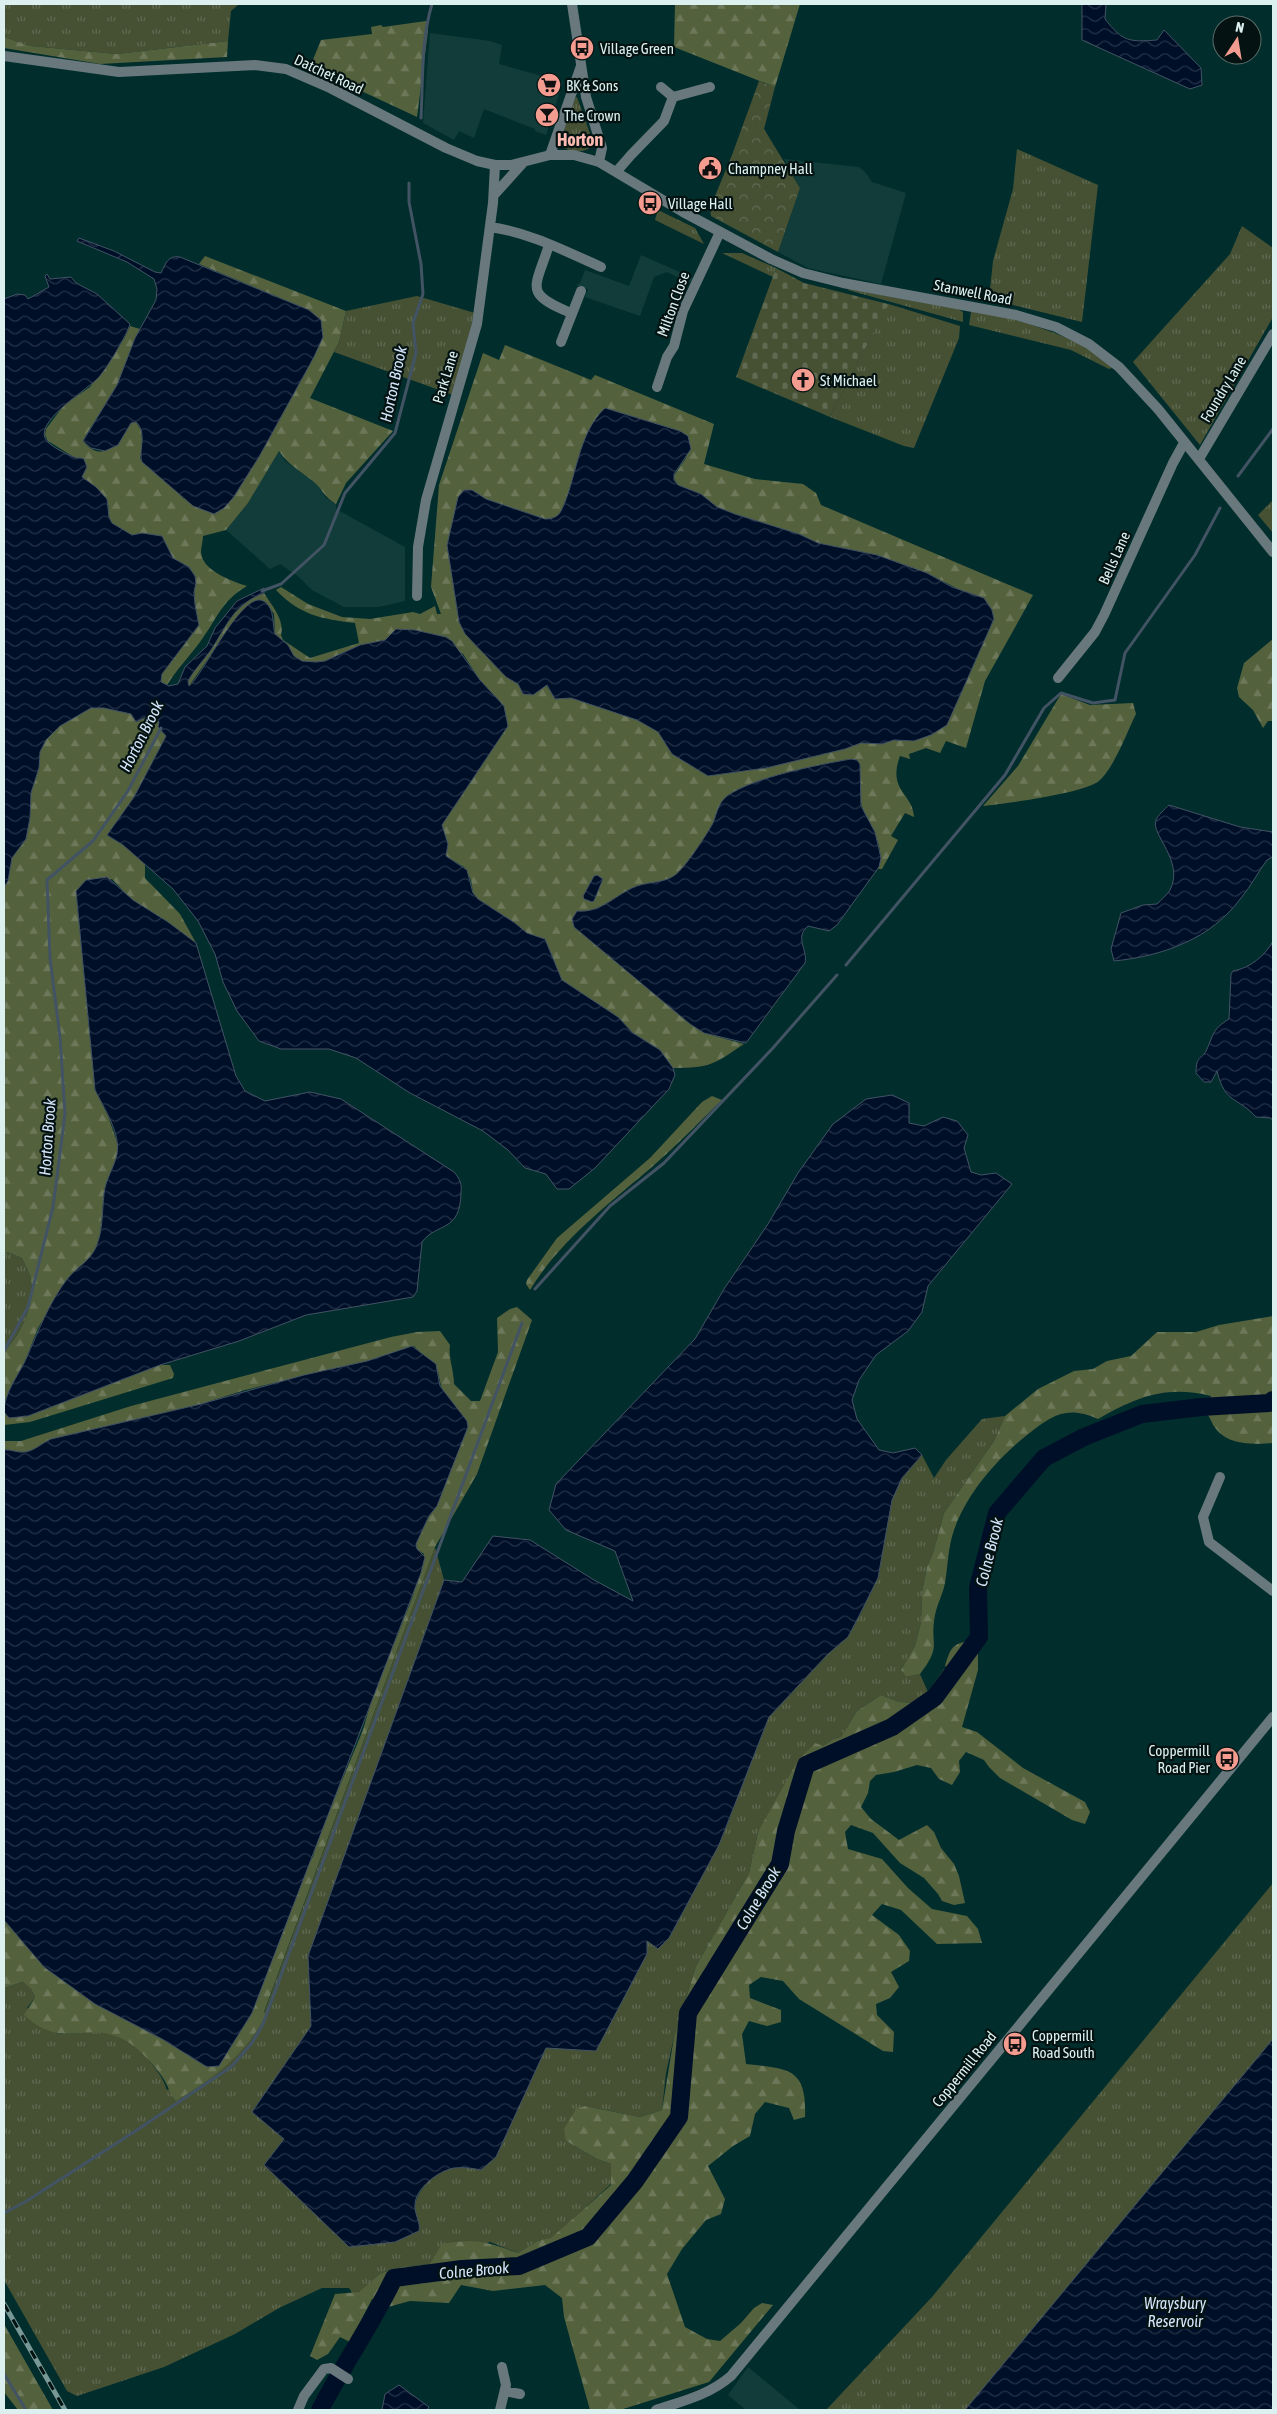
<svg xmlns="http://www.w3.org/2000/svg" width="1277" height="2414" font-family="'Asap Condensed',sans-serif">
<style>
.built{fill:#123c3a}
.grass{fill:url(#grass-tufts)}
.forest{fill:url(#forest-firs);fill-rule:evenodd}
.cemetery{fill:url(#cemetery-stones)}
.park{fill:url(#park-crowns)}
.water{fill:url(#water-waves);stroke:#425364}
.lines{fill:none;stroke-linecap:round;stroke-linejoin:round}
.stream{stroke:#425364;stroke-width:3}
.river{stroke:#000f28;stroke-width:18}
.minor{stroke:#68787d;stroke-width:10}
.tertiary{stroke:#68787d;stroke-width:10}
.rail-casing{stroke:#789896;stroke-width:5}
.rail{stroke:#041312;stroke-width:3;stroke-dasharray:9;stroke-linecap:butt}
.labels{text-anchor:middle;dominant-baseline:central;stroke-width:4.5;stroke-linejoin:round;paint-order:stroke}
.poi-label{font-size:15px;fill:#dcf1ef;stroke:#041312;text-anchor:start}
.street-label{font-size:15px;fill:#dcf1ef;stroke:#041312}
.water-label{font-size:16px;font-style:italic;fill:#d6e6fc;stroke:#041312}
.quarter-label{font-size:18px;font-weight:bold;fill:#fdbab1;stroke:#041312}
</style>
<defs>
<pattern id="grass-tufts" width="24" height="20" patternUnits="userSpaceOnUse" patternTransform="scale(1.25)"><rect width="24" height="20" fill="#465134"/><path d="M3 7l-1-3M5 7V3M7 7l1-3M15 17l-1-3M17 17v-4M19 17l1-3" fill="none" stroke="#606a52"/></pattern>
<pattern id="forest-firs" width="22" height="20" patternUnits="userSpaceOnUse" patternTransform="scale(1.25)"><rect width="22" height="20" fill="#54613d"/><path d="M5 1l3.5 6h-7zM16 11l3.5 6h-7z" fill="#6c7859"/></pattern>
<pattern id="cemetery-stones" width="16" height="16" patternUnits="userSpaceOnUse" patternTransform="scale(1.25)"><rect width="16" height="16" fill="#465134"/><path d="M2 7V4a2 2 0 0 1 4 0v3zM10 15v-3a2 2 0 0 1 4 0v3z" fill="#606a52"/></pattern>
<pattern id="park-crowns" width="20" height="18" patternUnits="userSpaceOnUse" patternTransform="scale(1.25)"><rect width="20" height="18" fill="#465134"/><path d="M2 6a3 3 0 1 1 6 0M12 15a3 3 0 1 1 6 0" fill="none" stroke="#606a52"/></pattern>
<pattern id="water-waves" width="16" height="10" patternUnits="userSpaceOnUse" patternTransform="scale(1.25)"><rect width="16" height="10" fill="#000f28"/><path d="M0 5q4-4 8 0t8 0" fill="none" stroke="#253248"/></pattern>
</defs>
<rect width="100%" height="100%" fill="#012e2c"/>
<path class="built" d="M430,33l60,8 12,4 -3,19 64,18 -17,53 -11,-4v-2l-51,-20 -10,29 -15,-7 -5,9 -31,-17z
M784,159l75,8 6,5 7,10 34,11 -25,91 -73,-16 -30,-16 22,-64z
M641,255l52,23 -3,5 -23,-11 -13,5 -14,39 -55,-19 3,-8 -12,-4 4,-2 5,-13 44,16z
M279,451l6,10 31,22 10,15 10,6v5l69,38v54l-26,6h-35l-32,-17 -14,-14 -18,-12 -10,5 -44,-39 22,-27z
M748,2367l52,43h-54l-18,-15z"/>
<path class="grass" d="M4,4h235l-8,7 -3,30 -111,13 -86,-8 -27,-9z
M577,97l16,45 -2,5c-8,7 -21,4 -30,0l-2,-4 16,-45z
M1017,149l81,36 -16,137 -93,-23 4,-38 20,-72z
M658,210l37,18 9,16 -49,-24z
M1242,226l31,22v69l-73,128 -67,-83 97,-108z
M722,253h20l34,15 -3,9z
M849,289l109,20 5,3v10l-115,-32z
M417,296l58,17 -22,82 -119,-43 5,-10 7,-31z
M892,305l68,21 -1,12 -45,110 -10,-2 -74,-29 56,-110z
M971,312c28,-2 128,32 141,56l-3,1 -38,-19 -102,-25z
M1273,500v33l-15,-18z
M7,1252l15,6c3,7 8,15 9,22 4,24 -10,55 -27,71v-97z
M1005,1416l-11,25 -50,72 -11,40 -6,14 -5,25 -1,30 -6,24 -14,24 5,7 14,-3 8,18 -10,11 -19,-1 -18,-7 -24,16 -16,26 -8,2 -10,7 -65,86 -9,41 -53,93 -22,71 -8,36 -4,37 -22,7 -55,-11 -19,35 31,18 14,5v20l-60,55 -14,2 -19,12 -28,-11 -60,22 -29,3 -20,6 -18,17 -10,4 -4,-6h-27l-43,20 -44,26 -71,33 -87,29 -10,-5 -63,-111v-292l19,-6 8,7 4,8 -8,11 30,25c16,2 31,-2 46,-1 26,3 57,35 64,58l85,-52 13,-24 -1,-1 171,-466 9,33 -136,376 3,70 -59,86 32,27 -20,26 151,46c-1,-20 20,-40 39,-43 9,-1 18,0 27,2l15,-13 50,-109 101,-107 22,-3 50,-93 50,-128 59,-63 20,-17 11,-21 19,-38 14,-78 10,-22 20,-23 12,23 12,-18 36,-41z
M1273,1883v156l-308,371h-139l106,-113z"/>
<path class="forest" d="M675,4h125l-25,83 -101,-40z
M426,21l2,10 -11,86 -107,-50 11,-27 51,-6 -1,-7 10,-2 2,2z
M4,37l27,9 86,8 111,-13 -1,16 -127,7 -96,-16z
M205,256l141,55 -7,31 -29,56 83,33 -47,52 -10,21c-12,-7 -13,-14 -22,-22 -13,-11 -25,-16 -35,-31l-31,52 -22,27 -23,6c0,5 -2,11 -2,16 1,19 31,29 46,34 -27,16 -29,32 -47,56 -11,15 -23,27 -33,43l-6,-3 1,-8 37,-49c-2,-15 -7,-27 -3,-42l-7,-16 -16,-9 -11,-22 -20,-3 -10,2 -20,-12 -3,-6 -1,-14 -12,-16 -14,-10 -5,-18 -29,-18 -3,-6 1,-6 18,-24 26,-18 34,-48 6,-13 10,3 -23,56 -31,50 -3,6c20,25 38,0 48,-18l5,-1 5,8 2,17 -3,11 2,4 18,13 24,24 75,-42 55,-100 9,-20 -14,-27 -110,-46z
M505,345l86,35 4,-5 119,49 -10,40 51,15 48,5 13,9 5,12 212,90 -48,86 -19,67 -20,-7 -6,12 -14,-5 -17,6 1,5 -10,-3c-13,35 13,37 14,61l-9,-4 -14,23 7,4 -16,29h-4c9,-23 -9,-42 -16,-63 -5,-15 0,-31 -5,-46l-7,-1c-33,6 -97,18 -123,37 -9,7 -10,17 -14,27 -6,11 -28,45 -38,52 -12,9 -29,6 -43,13 -19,9 -32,25 -55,23l-3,16 116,97 14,9 40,11c-30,20 -33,24 -71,24l-13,-18 -27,-17 -15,-16 -56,-37 -17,-41 -19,-6 -11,-10 -37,-24 -5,-6 -2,-13 -7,-13 -18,-11 2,-12 -6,-19 66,-99 -4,-20 -24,-26 -17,-26 -36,-20 -12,-4 -19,-1 -11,11 -25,5 -35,16 -9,1 -14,-1 -8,-5 -6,-11 -13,-11 -1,-20 -8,-12 -49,44 -28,40 -1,-5c6,-11 15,-20 23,-31 17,-26 22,-45 53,-57 8,13 21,27 17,42l2,5 27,18 49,-15 -4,-20c-34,-4 -55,-8 -79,-33l5,-3 27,17 34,13 28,2 43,-7 7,2 15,-8 2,8h4l-10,-27 8,-102 44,-132 16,7zM605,408l75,23 8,5 -2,22 -13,19 5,8 23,9 16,13 18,7 64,20 19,9 59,12 50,18 37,19 28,18 2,9 -37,84 -46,38 -17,-1 -12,4 -21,-1 -16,6 -79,19 -58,8 -36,-22 -14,-22 -21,-12 -66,-22 -16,1 -9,-14 -10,8 -12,1 -6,-10 -12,-7 -41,-43 -6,-12 -12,-77 25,-55 14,9 59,20c7,0 13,-2 16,-8 15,-29 20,-81 44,-103z
M1273,639v82h-5l-5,7 -10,-18 -14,-13 -2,-9 7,-25z
M1061,694l29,11 43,-2 3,11c-9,18 -22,54 -37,67 -14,12 -95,23 -116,25l35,-40z
M91,708h13l27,6 6,8 7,-4 11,-1 4,5 -1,5 8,9 -32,61 -26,39 15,9 22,18v15l35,36 16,29 -28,-21 -36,-22 -20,-21 -36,12 19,199 13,26 7,20 3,10 -1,10 -13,36 -4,44 -4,12 -8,12 -20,18 -30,50 -13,33 3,55 132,-51h10l4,9 -1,4 -143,44 -26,3v-74c17,-16 31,-47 27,-71 -1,-7 -6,-15 -9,-22l-15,-6 -3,2v-367l4,-6 4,-23 14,-19 4,-21 1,-25 8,-25 1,-16 6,-12 14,-14z
M712,1096l10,4c-23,22 -45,45 -69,66 -44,38 -92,73 -123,124l-4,-6 1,-4 30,-42 93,-80 52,-56z
M517,1307l15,13 -55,154 -42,73 -171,465 2,2c-20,41 -50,62 -90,87 -6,-8 -8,-15 -13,-23 -9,-14 -29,-35 -45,-41 -34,-15 -56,13 -94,-22l11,-18 -4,-8 -8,-7 -19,6v-68l40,47 51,37 67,35 45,28 45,-54 55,-146 6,-10 5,-19 45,-108 8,-28 42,-106 11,-42 -7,-5 -1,-5 13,-28 8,-10 30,-85 -25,-31 -4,-18 -24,-26 -47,15 -122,29 -44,14 -150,35c-9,4 -17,12 -26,13 -7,1 -14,-2 -21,-2v-9h17l110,-35 260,-69 26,-5 23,-1 10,14c-2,13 4,25 4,39l17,17h9l18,-49 -1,-34 13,-9z
M1273,1316v127c-17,2 -45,2 -57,-14 -5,-6 -5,-12 -11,-17l6,-16c-45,-11 -74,1 -113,23 -31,-14 -46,-4 -71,16 -30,24 -60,58 -73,95 -6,17 -6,35 -9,53 -2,11 -8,21 -10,32 -6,31 8,29 -15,59l-14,3 -5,-7 14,-24 6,-24 1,-30 5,-25 6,-14 11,-40 50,-72 11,-25 33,-27 36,-18 19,-2 14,-8 24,-5 26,-24h39l23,-7z
M978,1639v31l-16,57 15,5 46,36 62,34 5,10 -5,12 -13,-4 -72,-42 -11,-11 -5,-7 -18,-8 -7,9 1,11 -8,13 -13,-6 -8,-11 -14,-3 -23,7 -18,3 -6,6 -2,12 -7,14 10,12 28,21 28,-15 7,7 7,16 13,16 5,12 6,27 -11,2 -12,-4 -4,-7 -14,-16 -24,-15 -27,-30 -22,-8 -6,7 3,17 34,10 26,29 24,21 35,7 11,13 4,14 -45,1 -36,-34 -19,-6 -10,11 27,20 11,16 -1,10 -18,11 8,15 -9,11 -14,6 1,11 17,17 -1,20 -10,-1 -84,-52 -16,-18 -22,-4 -12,8 1,13 31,12v12l-14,4 -18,-5 -7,13 4,30c42,5 61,3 59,53l-11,3 -5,-12 -24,-6 -10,12 -5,22 -17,10 -25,20 17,33 -4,15 -15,6 -24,29 -15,25 18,53 22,12 13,2 21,-18 13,-15 8,-5 11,2 -64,77 -89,28h-30l-26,-93 -2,-19 -17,-13 -52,6 -32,-6 -12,18 -39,-2 -22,6 -16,-8 -22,43 -10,-5 -12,17 -11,6 -7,-4 25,-62 24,-2 22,-19 20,-6 29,-3 12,-20c33,-6 46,-2 76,9l19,-12 14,-3 60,-53v-21l-14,-5 -31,-18 -2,-12 12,-20 9,-3 55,11 22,-7 12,-73 22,-71 53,-93 9,-41 39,-70 18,-19 8,3 10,-7 8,-2 16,-26 24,-16 18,7 19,1 10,-11 16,-23 3,1 1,-2 -3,-2c7,-24 10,-22 33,-27z
M4,2324l49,86h-35l-14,-18z"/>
<path class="cemetery" d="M776,268l28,15 88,22 -6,3 -56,109 -94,-40z"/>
<path class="park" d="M759,81l16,6 -11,42 36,59 -22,64 -67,-36 -1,-8 22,-53z"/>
<path class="water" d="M1082,4h24l-1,15c18,23 24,23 52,21l7,-10 37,38 1,17 -12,4 -108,-49z
M79,238l35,13 41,21 6,1c5,-10 7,-18 19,-16l129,53 12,10 2,17 -9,20 -55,100 -26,41 -9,10 -10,6 -21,-8 -51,-44c-4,-12 6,-29 -6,-40l-5,1 -13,22 -13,6 -14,-3 -8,-7 34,-56 18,-47 21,-38 1,-11 -3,-10 -27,-17 -50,-21z
M47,274l3,5 21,-2 5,6 21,11 33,30c-3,11 -23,44 -31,53 -9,11 -62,42 -54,61 4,8 21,16 29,19 4,2 6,0 10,2l3,8 -5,10 14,10 11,12 2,18 3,6 20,12 10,-2 20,3 11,22 16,9 6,9 1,7 -2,9 1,13 4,20 -37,49 -1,8 8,4 9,-2 7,-17 22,-21 8,-18 22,-27 27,-13v5c-31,12 -36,31 -53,57 -8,11 -17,20 -23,31l1,5c14,-10 55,-101 76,-84 10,8 7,21 10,32l13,11 6,11 8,5 14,1 9,-1 35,-16 25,-5 11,-11 19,1 31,7 6,4 28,39 24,26 4,20 -66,99 6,19 -2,12 21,14 6,23 5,6 37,24 12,10 18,6 17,41 56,37 15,16 27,17 13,18 2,7 -6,14 -74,79 -26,21h-12l-11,-15 -21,-6 -17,-18 -25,-19 -73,-38 -54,-35 -27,-9h-48l-22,-8 -22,-30 -14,-29 -8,-28 -17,-33 -25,-32 -50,-44 -16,-10 27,-38 32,-61 -8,-9 1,-5 -4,-5 -11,1 -8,4 -5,-8 -27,-6h-13l-31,18 -14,14 -6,12 -1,16 -8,25 -1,25 -4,21 -14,19 -4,23 -4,6v-588l13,-5 8,1 3,4 21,-12 -4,-11z
M605,408l75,23 8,5 3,13 -17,25v6l4,5 23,9 16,13 18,7 64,20 19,9 59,12 50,18 25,14 32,11 8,12 2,9 -47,106 -16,10 -17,6 -20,-1 -12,4 -21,-1 -16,6 -79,19 -58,8 -36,-22 -14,-22 -21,-12 -66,-22 -16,1 -8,-14 -14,10 -10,-1 -5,-10 -12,-7 -41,-43 -6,-12 -12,-77 11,-48 6,-7h8l14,9 59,20c7,0 13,-2 16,-8 16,-32 16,-77 44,-103z
M851,759l6,1 3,4 1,42 14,26 6,26 -2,9 -42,58 -8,6 -21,-5c-14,12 0,23 -3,37l-59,80 -42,-10 -14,-9 -116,-97 -2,-8 5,-8c23,2 36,-14 55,-23 14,-7 31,-4 43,-13 10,-7 32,-41 38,-52 4,-10 5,-20 14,-27 27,-19 90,-31 124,-37z
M1169,805l71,22 33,5v25l-6,3c-9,12 -16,26 -26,38 -30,41 -78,58 -127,63l-3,-12 10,-36 22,-8 14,-1c4,-4 10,-9 13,-14 15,-29 -20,-56 -14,-70 2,-5 9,-11 13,-15z
M597,875l6,4 -9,22 -2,1 -8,-3 -1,-3 11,-20z
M107,877l26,23 35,22 28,21 40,133 9,15 20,10 45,-9 31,7 113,73c6,7 8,12 7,21 -1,40 -24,29 -39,49l-5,49 -4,6 -107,18 -67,26 -79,24 -132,51 -19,2 -5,-6c0,-19 14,-36 22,-53 12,-27 23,-57 42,-81 9,-11 22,-17 28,-31 7,-16 6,-35 8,-53 1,-14 10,-26 13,-40 4,-20 -13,-46 -22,-64l-19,-199 10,-11z
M1273,941v180l-2,-3 -15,-1c-19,-21 -31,-13 -39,-46l-6,11h-7l-8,-9c0,-19 6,-12 11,-24 7,-16 6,-20 22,-30l2,-45 2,-3c17,-3 32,-15 40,-30z
M892,1095l17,8v20l15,3 19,-9 14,4 11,14 -4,13 7,24 10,3 15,-2 16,11 -84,102 -6,26 -14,19 -32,24 -17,25 -7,20 5,19 22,31 14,3 22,-5 7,7 -20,23 -10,22 -14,78 -19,38 -11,21 -20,17 -59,63 -50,128 -50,93 -11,11 -11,-8v13l-51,97 -50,-3 -50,109 -15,13c-9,-2 -18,-3 -27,-2 -16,3 -38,20 -39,36 -1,10 6,18 4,27l-24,11 -46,5 -85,-82 20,-26 -32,-27 59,-86 -3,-70 136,-376 18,2 31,-46 37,4 64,40 39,21 -18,-50 -49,-21 -17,-20 7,-26 139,-145 29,-50 44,-65 30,-51 35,-49 33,-25z
M412,1346l24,18 4,22 27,35 1,6 -31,79 -8,10 -13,28 1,5 8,8 -4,16 -169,440 -33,53 -12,1 -45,-28 -67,-35 -51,-37 -40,-47v-470c7,-1 13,3 21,2 9,-1 17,-9 26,-13l150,-35 103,-29 63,-14z
M1273,2039v371h-308z
M344,2353l11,4 -5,13 -10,14 -10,26h-18z
M399,2385l30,22 -2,3h-45l3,-16z"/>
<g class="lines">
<path class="stream" d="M421,118c2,-38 0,-78 11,-114
M1238,476l35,-47
M262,591l19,-7 43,-39 21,-52 50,-60 21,-80 -3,-30 10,-29 -2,-30 -12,-62v-19
M846,965l159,-190 39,-67 17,-15 32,10 22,-3 10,-47 70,-98 25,-47
M535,1289l75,-83 54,-43 108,-114 65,-74
M4,1351l24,-44 25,-100 12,-93 -5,-77 -10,-79 -3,-78 46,-39 35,-50 33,-63
M4,2213l21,-11 109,-70 97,-65 21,-24 11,-19 259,-701
M4,2374l22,36"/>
<path class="river" d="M320,2410c23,-45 52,-86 74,-132l68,-9 57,-3 69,-29 47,-56 44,-64 9,-104 92,-149 6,-33 20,-66 86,-38 43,-30 44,-60 -1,-49 19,-75 47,-55 40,-21 58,-23 59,-7 68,-4 4,-3"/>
<path class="minor" d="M673,97l37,-10
M550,155l31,-89
M617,171l14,-16 33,-34 9,-24 -12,-10
M494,195l28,-31
M490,227c38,5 75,24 111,40
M549,245c-14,44 -26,48 22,68
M561,342l20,-51
M657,387l10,-30 7,-11 9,-35 37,-79
M1199,459l74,-125
M417,596l1,-49 8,-47 51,-176 16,-121 2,-38
M1058,678l37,-46 9,-17 69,-152 11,-20
M1220,1477l-17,40 6,25 64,49
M505,2391l15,3
M298,2410l6,-14 20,-27 7,-1 17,11
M500,2410l6,-25 -4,-18"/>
<path class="tertiary" d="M572,4l14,93 16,51 -3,14
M4,56l115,16 136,-7 31,4 44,19 116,60 31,13 18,4h16l39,-10h24l25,7 84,50 88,47 32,14 40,10 173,32 40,12 33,17 30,23 39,42 115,143
M656,2410c27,-9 53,-15 75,-34l542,-659"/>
<g class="rail-casing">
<path id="rail" d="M4,2304l61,106"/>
</g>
<use href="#rail" class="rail"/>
</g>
<defs>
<g id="bus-disc" transform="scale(1.25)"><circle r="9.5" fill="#f59c91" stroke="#041312"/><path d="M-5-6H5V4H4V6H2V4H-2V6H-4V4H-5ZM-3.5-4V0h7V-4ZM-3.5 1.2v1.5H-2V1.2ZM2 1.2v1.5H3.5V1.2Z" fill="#111"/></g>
<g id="supermarket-disc" transform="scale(1.25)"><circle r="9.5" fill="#f59c91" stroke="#041312"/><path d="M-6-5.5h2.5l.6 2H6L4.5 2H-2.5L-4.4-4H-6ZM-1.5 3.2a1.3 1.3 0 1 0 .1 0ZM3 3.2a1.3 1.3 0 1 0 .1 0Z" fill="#111"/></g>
<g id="bar-disc" transform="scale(1.25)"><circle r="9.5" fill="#f59c91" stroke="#041312"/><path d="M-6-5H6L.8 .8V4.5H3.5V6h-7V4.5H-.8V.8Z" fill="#111"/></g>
<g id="civic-disc" transform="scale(1.25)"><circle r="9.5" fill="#f59c91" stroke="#041312"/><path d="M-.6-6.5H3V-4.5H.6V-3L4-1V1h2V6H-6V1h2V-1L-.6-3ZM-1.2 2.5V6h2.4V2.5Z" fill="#111"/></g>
<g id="church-disc" transform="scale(1.25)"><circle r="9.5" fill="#f59c91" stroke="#041312"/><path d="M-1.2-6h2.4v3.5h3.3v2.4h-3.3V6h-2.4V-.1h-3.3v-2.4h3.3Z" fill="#111"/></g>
</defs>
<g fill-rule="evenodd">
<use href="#bus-disc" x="582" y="48"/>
<use href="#supermarket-disc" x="549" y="85"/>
<use href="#bar-disc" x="547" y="115"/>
<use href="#civic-disc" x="710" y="168"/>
<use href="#bus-disc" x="650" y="203"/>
<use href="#church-disc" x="803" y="380"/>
<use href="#bus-disc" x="1227" y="1759"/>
<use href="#bus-disc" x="1015" y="2044"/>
</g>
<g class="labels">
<g class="poi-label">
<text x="600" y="48">Village Green</text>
<text x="566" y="85">BK &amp; Sons</text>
<text x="564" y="115">The Crown</text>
<text x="728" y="168">Champney Hall</text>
<text x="668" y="203">Village Hall</text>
<text x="820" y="380">St Michael</text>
<text x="1210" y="1750" text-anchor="end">Coppermill<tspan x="1210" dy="17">Road Pier</tspan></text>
<text x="1032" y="2035">Coppermill<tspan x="1032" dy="17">Road South</tspan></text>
</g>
<g class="street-label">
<text transform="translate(329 74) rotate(25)">Datchet Road</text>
<text transform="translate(973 292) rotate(11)">Stanwell Road</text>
<text transform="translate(673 304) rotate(-70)">Milton Close</text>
<text transform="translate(445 377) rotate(-73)">Park Lane</text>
<text transform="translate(1223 389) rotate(-59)">Foundry Lane</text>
<text transform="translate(1114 558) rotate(-66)">Bells Lane</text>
<text transform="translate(964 2069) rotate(-51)">Coppermill Road</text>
</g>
<g class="water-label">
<text transform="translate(393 384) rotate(-78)">Horton Brook</text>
<text transform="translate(141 736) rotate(-63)">Horton Brook</text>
<text transform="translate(47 1137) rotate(-86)">Horton Brook</text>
<text transform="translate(989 1552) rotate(-76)">Colne Brook</text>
<text transform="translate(758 1898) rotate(-59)">Colne Brook</text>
<text transform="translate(474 2270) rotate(-5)">Colne Brook</text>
<text x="1175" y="2303">Wraysbury<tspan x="1175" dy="18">Reservoir</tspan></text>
</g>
<g class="quarter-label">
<text x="580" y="139">Horton</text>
</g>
</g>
<rect width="1277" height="2414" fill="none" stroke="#dcf1ef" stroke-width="10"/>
<g transform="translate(1237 40) rotate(12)"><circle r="24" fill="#041312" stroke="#5a6c6a"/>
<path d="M0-4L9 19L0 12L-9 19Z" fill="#f59c91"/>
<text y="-8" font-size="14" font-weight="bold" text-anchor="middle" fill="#dcf1ef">N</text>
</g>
</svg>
